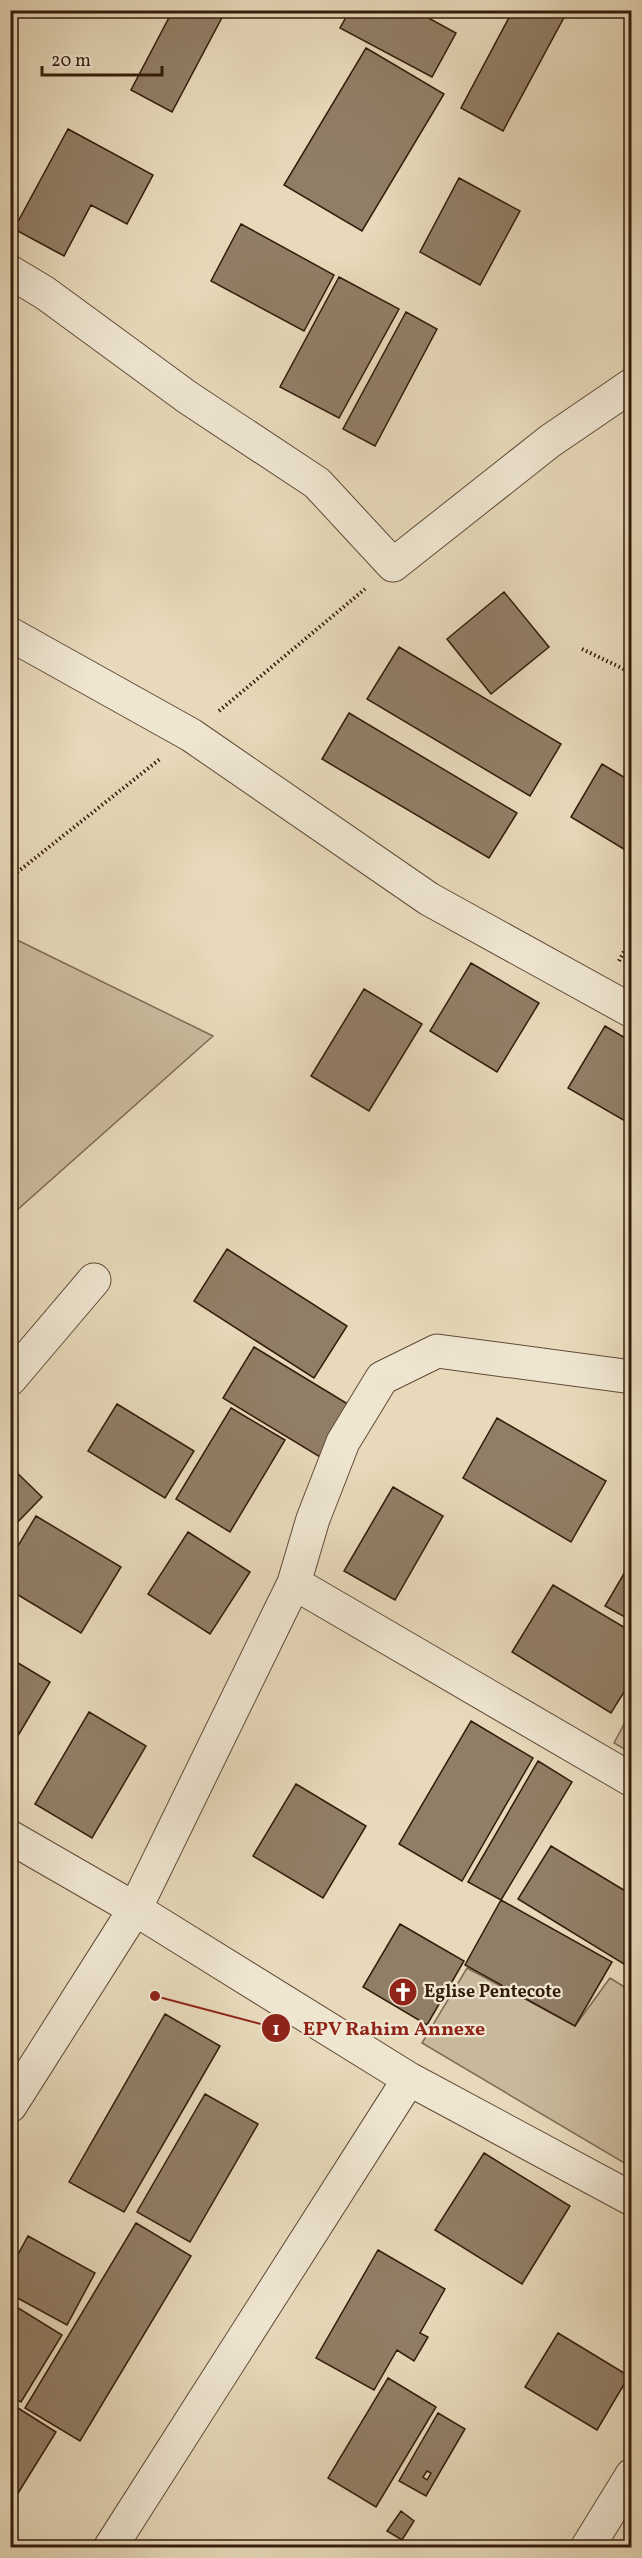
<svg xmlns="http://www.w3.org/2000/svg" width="642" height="2558" font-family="Vollkorn,serif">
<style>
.green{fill:#c9b99c;stroke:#7e6a54;stroke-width:1.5}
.building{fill:#917e66;stroke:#341c0b;stroke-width:1.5;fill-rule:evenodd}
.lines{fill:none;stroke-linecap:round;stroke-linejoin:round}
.minor-casing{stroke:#614b37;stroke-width:35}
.path{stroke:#341c0b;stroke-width:4;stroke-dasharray:1.5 3;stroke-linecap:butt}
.minor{stroke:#efe6d2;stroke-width:33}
.labels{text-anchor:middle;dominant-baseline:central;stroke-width:4.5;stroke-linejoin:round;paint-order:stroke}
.poi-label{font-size:18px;font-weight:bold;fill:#341c0b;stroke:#efe6d2;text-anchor:start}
.leader{fill:none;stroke:#8f2418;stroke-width:2}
.callout-dot{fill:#8f2418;stroke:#efe6d2;stroke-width:2}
.mark-label{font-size:18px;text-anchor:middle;font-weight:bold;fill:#fff}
.callout-label{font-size:20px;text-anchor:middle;font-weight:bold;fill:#8f2418;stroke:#efe6d2;stroke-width:4.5;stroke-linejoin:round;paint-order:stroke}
</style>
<rect width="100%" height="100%" fill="#e7d9ba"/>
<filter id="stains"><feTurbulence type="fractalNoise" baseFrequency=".00333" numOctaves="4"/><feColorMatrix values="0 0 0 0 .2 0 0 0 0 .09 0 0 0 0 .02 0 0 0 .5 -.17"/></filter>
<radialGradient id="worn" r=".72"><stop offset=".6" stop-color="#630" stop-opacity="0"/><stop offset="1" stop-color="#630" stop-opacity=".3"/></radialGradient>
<path class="green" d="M11,937l202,99 -196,174 -6,3z
M631,1711v42l-17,-10z
M467,1968l108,58 35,-48 21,13v176l-209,-124z"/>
<path class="building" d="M173,10h53l-54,102 -41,-22z
M350,10h64l42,23 -24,44 -92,-49z
M513,10h55l-65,121 -42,-23z
M366,48l78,46 -82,137 -78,-46z
M68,129l85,46 -26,49 -36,-19 -27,51 -50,-27z
M459,178l61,33 -40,74 -60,-33z
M241,224l93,51 -30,56 -93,-50z
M339,277l60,32 -60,109 -59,-31z
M406,312l31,17 -62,117 -32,-17z
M504,592l45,55 -58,47 -44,-55z
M399,647l162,97 -31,52 -163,-97z
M349,713l168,100 -28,45 -167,-99z
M602,764l30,18v62l-5,7 -56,-34z
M471,963l68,40 -42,69 -67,-41z
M364,989l58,35 -53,87 -58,-35z
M605,1026l27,16v83l-64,-37z
M227,1249l120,77 -33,52 -120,-77z
M254,1347l102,62 -31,51 -102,-62z
M117,1404l77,47 -29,47 -77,-47z
M231,1408l54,32 -55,92 -54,-33z
M497,1418l109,63 -35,61 -108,-64z
M10,1466l32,31 -32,33z
M393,1487l50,29 -48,84 -51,-29z
M36,1516l85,51 -40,66 -71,-43v-31z
M188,1532l62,40 -40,62 -62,-40z
M632,1560v61l-27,-15z
M553,1585l79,47v47l-21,34 -99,-61z
M13,1660l37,22 -40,67v-85z
M89,1712l57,34 -54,92 -57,-34z
M471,1721l62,37 -71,123 -63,-37z
M538,1761l34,21 -71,118 -33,-18z
M296,1784l70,42 -43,72 -70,-42z
M551,1846l81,49v74l-114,-70z
M501,1900l111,62 -37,64 -110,-61z
M400,1924l64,37 -37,64 -64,-38z
M165,2014l55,32 -96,166 -55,-30z
M205,2094l53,30 -68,118 -53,-30z
M484,2153l86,53 -48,78 -87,-54z
M136,2223l55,33 -111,185 -55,-33z
M28,2236l67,37 -28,52 -57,-31v-25z
M378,2250l67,39 -25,44 8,4 -14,24 -17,-11 -23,40 -58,-32z
M10,2303l52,32 -41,67 -11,-6z
M558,2333l71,43 -32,54 -72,-43z
M388,2378l48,29 -60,100 -48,-29z
M10,2403l46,29 -46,74z
M438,2413l27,16 -39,67 -27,-15zM427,2471l4,2 -4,7 -4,-3z
M401,2511l13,10 -12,19 -15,-9z"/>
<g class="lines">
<g class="minor-casing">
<path id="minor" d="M10,272l35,21 142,104 130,86 76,82 157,-124 82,-56
M10,634l181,101 238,164 203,112
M10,1379l84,-99
M294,1583l338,197
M10,1837l125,72 274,170 223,120
M10,2106l125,-197 159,-326 19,-64 30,-77 39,-64 55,-27 195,26
M110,2548l299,-469
M587,2548l45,-73"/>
</g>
<path class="path" d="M582,649l50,24
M219,711l146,-122
M10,878l150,-119
M619,961l13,-25"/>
<use href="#minor" class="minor"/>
</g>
<defs>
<g id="church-disc" transform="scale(1.5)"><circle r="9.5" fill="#8f2418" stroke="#efe6d2"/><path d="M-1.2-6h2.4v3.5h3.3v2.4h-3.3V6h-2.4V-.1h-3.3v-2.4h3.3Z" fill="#fff"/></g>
</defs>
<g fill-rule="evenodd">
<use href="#church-disc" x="403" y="1992"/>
</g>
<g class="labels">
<g class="poi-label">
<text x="424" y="1992">Eglise Pentecote</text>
</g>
</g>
<path class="leader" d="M155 1996L276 2028"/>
<g class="callout-dot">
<circle cx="155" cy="1996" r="6"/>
<circle cx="276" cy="2028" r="15"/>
</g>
<g class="mark-label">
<text x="276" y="2035">1</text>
</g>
<g class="callout-label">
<text x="394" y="2035">EPV Rahim Annexe</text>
</g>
<rect width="642" height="2558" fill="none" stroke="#e7d9ba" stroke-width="36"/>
<rect x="12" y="12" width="618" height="2534" fill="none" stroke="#341c0b" stroke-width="3"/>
<rect x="18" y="18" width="606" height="2522" fill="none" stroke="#341c0b" stroke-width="1.5"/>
<path d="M42 66v9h120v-9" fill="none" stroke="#341c0b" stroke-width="3"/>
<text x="51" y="66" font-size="18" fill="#341c0b" stroke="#efe6d2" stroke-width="4.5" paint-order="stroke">20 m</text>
<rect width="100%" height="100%" filter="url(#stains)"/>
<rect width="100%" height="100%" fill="url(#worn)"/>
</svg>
